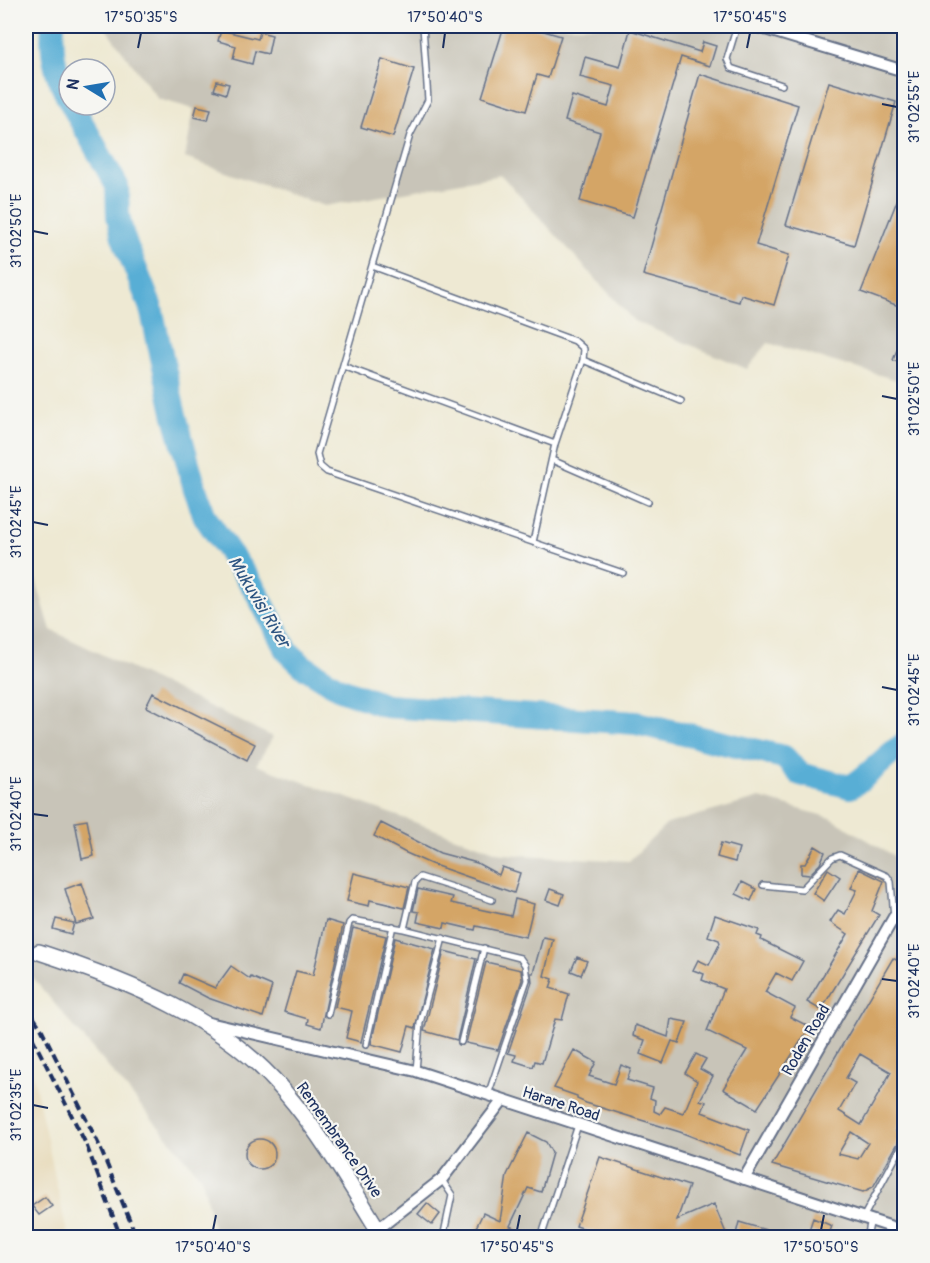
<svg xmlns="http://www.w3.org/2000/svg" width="930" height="1263" font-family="Pangolin,sans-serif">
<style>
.built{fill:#e7daba}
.industrial{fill:#c8c4b8}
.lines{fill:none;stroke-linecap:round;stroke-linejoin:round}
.river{stroke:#59aed5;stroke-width:24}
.building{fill:#d4a566;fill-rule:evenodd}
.secondary-tunnel{stroke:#c4c4bc;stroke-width:15;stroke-dasharray:15 8;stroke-linecap:butt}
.lane-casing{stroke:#657087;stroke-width:8}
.street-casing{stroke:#657087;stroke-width:14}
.secondary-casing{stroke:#657087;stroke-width:18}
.lane{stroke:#fff;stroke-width:5}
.street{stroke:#fff;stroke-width:10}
.secondary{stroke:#fff;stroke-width:15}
.rail{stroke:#1b2f5e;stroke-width:4;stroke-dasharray:9 4.5;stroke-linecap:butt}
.ticks{fill:none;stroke:#1b2f5e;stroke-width:2}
.labels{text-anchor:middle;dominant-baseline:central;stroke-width:4.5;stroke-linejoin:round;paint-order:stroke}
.street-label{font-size:16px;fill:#1b2f5e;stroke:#f6f6f2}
.water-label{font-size:18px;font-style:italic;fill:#2e5582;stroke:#f6f6f2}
.neatline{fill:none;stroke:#1b2f5e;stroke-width:2}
.ticks-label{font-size:15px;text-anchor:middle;fill:#1b2f5e}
</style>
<rect width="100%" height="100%" fill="#f6f6f2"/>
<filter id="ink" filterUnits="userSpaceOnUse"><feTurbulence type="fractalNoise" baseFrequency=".0167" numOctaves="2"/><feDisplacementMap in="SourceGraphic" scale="12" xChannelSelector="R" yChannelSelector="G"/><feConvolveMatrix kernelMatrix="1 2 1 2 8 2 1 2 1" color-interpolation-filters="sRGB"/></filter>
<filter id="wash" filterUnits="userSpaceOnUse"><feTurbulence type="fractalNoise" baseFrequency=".008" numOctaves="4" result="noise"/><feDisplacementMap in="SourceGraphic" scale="24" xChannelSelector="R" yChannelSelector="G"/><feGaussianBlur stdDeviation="1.35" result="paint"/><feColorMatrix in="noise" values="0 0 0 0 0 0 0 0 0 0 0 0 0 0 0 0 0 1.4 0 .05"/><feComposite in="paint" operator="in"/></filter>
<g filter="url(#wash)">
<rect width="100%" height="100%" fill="#eee9d3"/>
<path class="built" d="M26,1052l3,4 39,181h-42z"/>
<path class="industrial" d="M104,26h800v356l-136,-39 -21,26 -113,-48 -133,-146 -176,31 -140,-48 9,-49 -36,-10z
M26,547l25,83 222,107 -17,28 247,89 126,7 38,-37 93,-26 71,20 73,44v375h-689l-13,-59 -176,-208z"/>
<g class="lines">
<path class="river" d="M53,26c-3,26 3,50 16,73
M72,105l45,81 1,30 5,21 28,71 23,104 21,77 10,28 51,74 31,60 16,15 35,22 48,18 250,17 148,34 16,17 50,13c20,-12 34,-30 54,-43"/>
</g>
<g id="blocks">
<path class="building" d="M504,26h23l34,10 -13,42 -11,-3 -11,36 -44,-14z
M221,30l37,9 2,-7 12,3 -4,19 -13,-3 -3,13 -19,-5 3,-13 -18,-5z
M630,30l70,22 3,-10 13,4 -6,20 -29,-9 -48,160 -53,-16 20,-69 -35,-11 7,-25 36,11 6,-21 -34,-9 5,-20 35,10z
M382,59l32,10 -21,68 -32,-10z
M700,74l98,31 -42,140 33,10 -15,50 -33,-10 -2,7 -96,-27z
M217,81l12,3 -3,10 -12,-4z
M829,82l67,20 -42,143 -68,-20z
M197,106l14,3 -3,11 -14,-3z
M904,183v125l-43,-16z
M904,332v33l-11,-5z
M153,693l102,51 -8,16 -101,-53z
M87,820l7,36 -12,3 -7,-37z
M381,823l59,30 37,10 22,12 3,-8 18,6 -6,20 -83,-29 -27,-12 -30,-16z
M721,843l18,5 -4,14 -18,-5z
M815,846l10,6 -5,12 -11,11 -8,-1v-10h4z
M828,869l12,8 -16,24 -11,-8z
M859,869l25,12 -12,30 7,4 -58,95 -14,-8 41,-68 -18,-12 8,-12 7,4 12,-24 -6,-2z
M354,873l55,14 -5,21 -34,-8 -1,6 -22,-5z
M742,882l14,7 -5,12 -15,-7z
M82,883l12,36 -18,5 -11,-35z
M418,889l35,8 -2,6 60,13 4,-17 19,5 -8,33 -50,-11 -1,4 -30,-7 -1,5 -27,-6 2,-10 -6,-1z
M550,889l14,5 -4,11 -14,-5z
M715,915l44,15 -2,5 5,2 -1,3 42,21 -11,20 -16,-8 -11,19 30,16 -5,9 20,10 -53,82 -34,-20 24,-39 -40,-19 17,-42 -22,-9 2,-6 -11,-4 5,-10 11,5 11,-22 -1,-3 -11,-4z
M56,919l18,4 -3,11 -18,-5z
M326,920l17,5 -22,103 -14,-4 1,-5 -24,-7 12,-41 17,4z
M353,928l33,8 -25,106 -15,-4 6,-27 -17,-4z
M543,937l10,2 -9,37 9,3 -3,9 19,6 -7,26 -7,-1 -13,44 -7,-2 -2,6 -19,-6 2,-6 -8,-2 24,-71 -1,-9h2z
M395,938l40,11 -20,79 -6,-2 -7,26 -31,-8z
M904,946v169l-8,16 7,3 -30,53 -10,5 -91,-27 121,-207 3,2zM860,1054l31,18 -30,53 -22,-14 16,-28 -9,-5zM851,1132l17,11 -10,16 -20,-5z
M444,951l32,8 -19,81 -33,-9z
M577,957l10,4 -6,14 -10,-4z
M486,962l35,8 1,10 -24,70 -32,-7z
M231,966l19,13 1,-2 21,9 -9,31 -55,-19 -29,-15 4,-9 32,14z
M671,1019l16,3 -8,21 -7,-2 -9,22 -23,-9 5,-14 -12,-4 2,-11 33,12z
M574,1050l22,12 -7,14 25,8 7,-19 10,4 -4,11 26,8 -3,10 5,2 -1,11 6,3 5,-7 18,6 3,-5 11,-27 -12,-8 11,-19 10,5 -6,10 13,7 -13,24 6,2 -4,10 47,18 -9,25 -60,-23 -94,-29 -9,-4v-3l-23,-8z
M528,1133l18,9 6,11 -11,39 -13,-4 -18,38 6,3 -4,9h-41l12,-25 17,8 7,-46z
M245 1154a15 15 0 1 1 30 0a15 15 0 1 1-30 0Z
M600,1157l89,29 -12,34 37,-16 14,34h-125l1,-3 -28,-9z
M45,1197l7,9 -13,9 -7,-9z
M427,1203l13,11 -8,11 -14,-11z
M813,1218l19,8 -4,11 -19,-7z
M739,1222l44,13v3h-48z"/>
</g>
</g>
<g filter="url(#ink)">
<use href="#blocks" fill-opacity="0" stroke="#657087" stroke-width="1.5"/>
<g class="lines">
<path class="secondary-tunnel" d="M26,948l13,4"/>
<g class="lane-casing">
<path id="lane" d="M423,26l5,74 -18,35 -93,319 3,12 7,6 296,101
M737,26l-10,33 4,9 51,17
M372,266l203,75 9,8 -1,11 -28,84 -22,98
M583,360l98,41
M343,366l212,78
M552,460l96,42
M763,885l39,4 30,-31 8,-3 47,21 4,6 3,35 10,-3
M404,929l11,-47 5,-5 72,23
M328,1014l21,-91 3,-3 52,9 116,29 5,7 2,15 -39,115
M461,1042l23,-94
M366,1045l27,-119
M416,1071l4,-48 23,-85
M442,1180l10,15 -9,43
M864,1216l40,-74
M541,1238l37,-113
M867,1238l4,-19"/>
</g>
<g class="street-casing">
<path id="street" d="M755,26l149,45
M209,1023l207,48 488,160
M744,1179l150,-262
M378,1229l64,-50 60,-78"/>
</g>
<g class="secondary-casing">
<path id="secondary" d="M39,952c88,29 182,65 244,138 39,45 69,97 100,148"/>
</g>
<use href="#lane" class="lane"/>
<use href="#street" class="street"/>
<use href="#secondary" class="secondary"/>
<path class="rail" d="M26,1006l16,24 57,115 38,93
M26,1025l60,119 35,94"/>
</g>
</g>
<path class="ticks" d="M138,48l3,-15M443,48l2,-15M747,48l3,-15M882,104l15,3M33,231l15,3M882,396l15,3M33,522l15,3M882,687l15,3M33,814l15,2M882,979l15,2M33,1105l15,3M213,1230l3,-15M517,1230l3,-15M821,1230l3,-15"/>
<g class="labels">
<g class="street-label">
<text transform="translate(806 1040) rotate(-60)">Roden Road</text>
<text transform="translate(561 1104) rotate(18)">Harare Road</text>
<text transform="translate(339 1140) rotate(55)">Remembrance Drive</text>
</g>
<g class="water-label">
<text transform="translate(259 602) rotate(59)">Mukuvisi River</text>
</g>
</g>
<rect width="930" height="1263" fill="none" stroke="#f6f6f2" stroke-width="66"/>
<g transform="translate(87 87) rotate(281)"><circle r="28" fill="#f6f6f2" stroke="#9ea6b7" stroke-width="1.5"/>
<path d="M0-4.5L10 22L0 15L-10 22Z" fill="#1f6fb2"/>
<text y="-9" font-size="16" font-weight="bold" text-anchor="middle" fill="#1b2f5e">N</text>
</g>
<rect x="33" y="33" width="864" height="1197" class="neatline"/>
<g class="ticks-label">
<text x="141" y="22">17°50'35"S</text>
<text x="445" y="22">17°50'40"S</text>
<text x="750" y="22">17°50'45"S</text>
<text transform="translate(914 107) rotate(-90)" y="5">31°02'55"E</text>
<text transform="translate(16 231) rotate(-90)" y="5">31°02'50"E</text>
<text transform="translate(914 399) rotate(-90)" y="5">31°02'50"E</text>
<text transform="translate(16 522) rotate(-90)" y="5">31°02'45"E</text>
<text transform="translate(914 690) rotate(-90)" y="5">31°02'45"E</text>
<text transform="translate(16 814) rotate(-90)" y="5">31°02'40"E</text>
<text transform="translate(914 981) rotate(-90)" y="5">31°02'40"E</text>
<text transform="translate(16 1105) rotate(-90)" y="5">31°02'35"E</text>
<text x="213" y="1252">17°50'40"S</text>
<text x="517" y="1252">17°50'45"S</text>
<text x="821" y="1252">17°50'50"S</text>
</g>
</svg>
